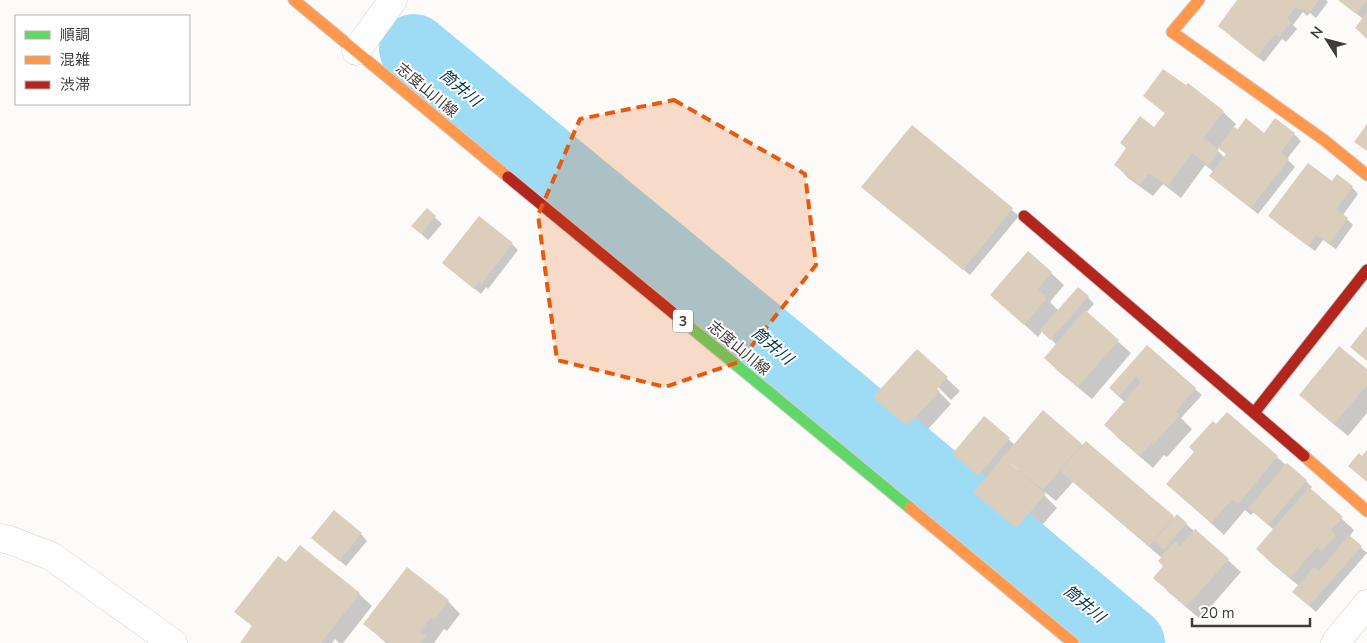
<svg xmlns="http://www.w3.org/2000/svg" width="1367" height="643" font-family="'Nunito Sans','Noto Sans JP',sans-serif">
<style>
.shadow{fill:#0003;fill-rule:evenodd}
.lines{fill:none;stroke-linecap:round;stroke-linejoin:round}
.river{stroke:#9edbf5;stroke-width:70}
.building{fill:#dccebd}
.street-casing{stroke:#d4d2d0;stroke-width:29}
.fast-casing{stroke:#d4d2d0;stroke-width:13}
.slow-casing{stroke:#d4d2d0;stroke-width:13}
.jam-casing{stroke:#d4d2d0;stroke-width:13}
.street{stroke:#fffefe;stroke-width:28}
.fast{stroke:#63d668;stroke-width:11}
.slow{stroke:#ff974d;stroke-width:11}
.jam{stroke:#b3261e;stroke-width:11}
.marked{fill:#e8590c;fill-opacity:0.2;stroke:#e8590c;stroke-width:4;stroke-dasharray:10 6;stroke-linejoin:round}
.labels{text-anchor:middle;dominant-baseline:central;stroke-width:4;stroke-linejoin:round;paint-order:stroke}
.shield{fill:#fff;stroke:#797675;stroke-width:1}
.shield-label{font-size:14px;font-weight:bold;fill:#403c3a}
.street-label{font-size:15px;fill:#403c3a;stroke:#fff}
.water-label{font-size:16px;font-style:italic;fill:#00374a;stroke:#fff}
</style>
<rect width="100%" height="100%" fill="#fdfbf9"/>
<path class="shadow" d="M1239,0h87l2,2 -12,16 -6,-5 -3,3 -4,-4 -10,13 4,4 -11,13 -4,-3 -18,23 -38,-30 -7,-6z
M1340,0h27v39l-11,-11 7,-9z
M1144,96l79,16 13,12 -3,4 5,3 26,3h30l7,7 -14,18 8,8 -37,47 -41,-32 -3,-10 -9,-7 -24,33 -18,-14 -10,12 -25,-18 -12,-13 39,-36 11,-15zM1219,147l8,8 -2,3 -8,-8z
M912,127l107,89 -49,59 -101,-82z
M1332,183l20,4 6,7 -15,21 10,10 -17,24 -13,-9 -8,11 -39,-29 -7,-6z
M427,210l15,14 -14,16 -9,-8z
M512,244l6,6 -30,39 -2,-2 -5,7 -38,-31z
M1051,273l13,12 -14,17 9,9 29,-14 6,7 -8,9 45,40 -39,46 -34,-28 -13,-13 12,-13 -15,-14 -4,6 -46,-42z
M1147,347l55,48 -21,23 11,11 -25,28 -3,-2 -11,13 -35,-30 -12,-13 19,-23 -8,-7z
M917,351l43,40 -9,9 -17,-17 -2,2 19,19 -31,34 -33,-29z
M1367,371v42l-19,23 -35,-29 -12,-12z
M1043,412l40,34 3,-3 89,76 11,5 42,36 13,12 -41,47 -33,-28 -2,-25 -3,-8 -89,-76 -17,19 -11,-9 -2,2 14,14 -28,32 -42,-35 -12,-13 9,-11 -18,-15 -13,-12 31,-36 31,27zM1012,463l6,7 -1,1 -7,-5z
M1228,414l58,51 20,16 6,6 -2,3 44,40 -5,7 18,16 -51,59 -16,-14 -1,-12 -29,-24 -13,-13 17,-19 -20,-18 -3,3 -6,-5 -21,25 -56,-51z
M361,534l6,7 -21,25 -27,-22z
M286,564l73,30 13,12 -29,37h-4l-4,-4 -3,4h-91l12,-16z
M448,601l12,13 -13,17 -3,-2 -10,14h-48l-21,-19z"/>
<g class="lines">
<path class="river" d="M414,49l427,352 289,242"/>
</g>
<path class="building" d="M1237,0h82l-10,13 -6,-5 -3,2 -4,-3 -9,11 4,4 -12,15 -4,-3 -18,23 -39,-31z
M1338,0h29l-11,14z
M1367,12v26l-12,-10z
M1163,69l23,16 2,-2 36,28 -21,27 16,12 -11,16 -16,-13 -24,33 -19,-13 -9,12 -26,-20 12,-17 -6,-5 20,-27 14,11 11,-14 -22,-17z
M1246,118l18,15 11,-15 20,15 -14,19 8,7 -38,49 -42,-32 17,-22 -8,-6 16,-21 4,2z
M1367,124v27l-13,-9z
M912,125l101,83 -50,62 -102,-83z
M1308,163l24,18 5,-7 16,12 -17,23 12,9 -19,26 -13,-9 -8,11 -40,-30z
M427,208l9,8 -15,18 -10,-8z
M479,216l34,27 -32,41 -2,-2 -5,7 -32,-26z
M1028,251l24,21 -14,17 9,9 -23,27 -34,-30z
M1078,287l11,9 -39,44 -10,-10z
M1085,310l34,30 -41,47 -34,-29z
M1367,326v35l-17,-14z
M1147,345l49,43 -20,23 4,4 -27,30 -2,-2 -11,13 -36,-31 37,-43 -5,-5 -17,20 -10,-9z
M1339,346l28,23v16l-33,39 -35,-29z
M917,349l31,28 -11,12 3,2 -33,35 -34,-29z
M1043,410l39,34 -39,46 -40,-33z
M1227,412l51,44 -40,48 -6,-5 -21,24 -45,-39 28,-32 -5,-5 24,-26 3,3z
M984,416l26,22 -32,38 -26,-22z
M1086,441l88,75 -25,30 -89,-75z
M1367,450v32l-19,-16 11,-13 3,3z
M1003,457l43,37 -30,34 -43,-35z
M1287,463l20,17 -39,45 -20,-17z
M1309,487l34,30 -12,13 5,5 -14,16 -5,-4 -27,31 -34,-29z
M334,510l28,23 -23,28 -28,-23z
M1177,514l10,9 -23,27 -10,-9z
M1195,529l34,30 -43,48 -33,-29 10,-12 -5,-5 17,-20 5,5z
M1349,535l13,11 -53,60 -17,-14 22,-25 5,4z
M300,545l60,48 -39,50h-81l12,-17 -18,-14 44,-56 8,6z
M407,567l42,33 -15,20 -3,-2 -11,13 6,5 -5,7h-33l-25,-19z"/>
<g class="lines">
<g class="street-casing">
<path id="street" d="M356,51l37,-51
M0,538l9,2 42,16 122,87
M1335,643l32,-39"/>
</g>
<g class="fast-casing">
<path id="fast" d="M684,322l226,186"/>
</g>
<g class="slow-casing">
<path id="slow" d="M294,0l214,177
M1199,0l-27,32 152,108 43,35
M1304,456l63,55
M910,508l163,135"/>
</g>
<g class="jam-casing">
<path id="jam" d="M508,177l176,145
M1024,216l230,197
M1304,456l-50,-43 113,-143"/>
</g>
<use href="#street" class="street"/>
<use href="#fast" class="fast"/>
<use href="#slow" class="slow"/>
<use href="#jam" class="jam"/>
</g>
<path class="marked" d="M674,100l131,74 11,91 -77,97 -74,25 -108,-27 -19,-145 42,-96z"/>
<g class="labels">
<rect class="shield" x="673" y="309.5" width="20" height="23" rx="4"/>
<g class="shield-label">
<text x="683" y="321">3</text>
</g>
<g class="street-label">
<text transform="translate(427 90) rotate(40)">志度山川線</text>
<text transform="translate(739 348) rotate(40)">志度山川線</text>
</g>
<g class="water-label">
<text transform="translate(460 88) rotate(40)">筒井川</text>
<text transform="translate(772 346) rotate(40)">筒井川</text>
<text transform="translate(1084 604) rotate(40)">筒井川</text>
</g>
</g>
<rect x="15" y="15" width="175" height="90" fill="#ffffff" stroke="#b3b1b0"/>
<rect x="25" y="31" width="25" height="8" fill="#63d668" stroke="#b3b1b0"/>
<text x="60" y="40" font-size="15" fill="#403c3a">順調</text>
<rect x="25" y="56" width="25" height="8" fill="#ff974d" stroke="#b3b1b0"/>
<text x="60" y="65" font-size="15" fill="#403c3a">混雑</text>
<rect x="25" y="81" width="25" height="8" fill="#b3261e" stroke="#b3b1b0"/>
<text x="60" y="90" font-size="15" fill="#403c3a">渋滞</text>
<g transform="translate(1327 40) rotate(306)" stroke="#ffffff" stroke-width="4" paint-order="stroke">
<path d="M0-4L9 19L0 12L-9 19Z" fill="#403c3a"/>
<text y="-8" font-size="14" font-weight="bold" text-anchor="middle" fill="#403c3a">N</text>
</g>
<path d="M1192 618v8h118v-8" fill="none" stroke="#403c3a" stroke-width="2.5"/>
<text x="1200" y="618" font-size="15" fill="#403c3a" stroke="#ffffff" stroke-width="4" paint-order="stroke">20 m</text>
</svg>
